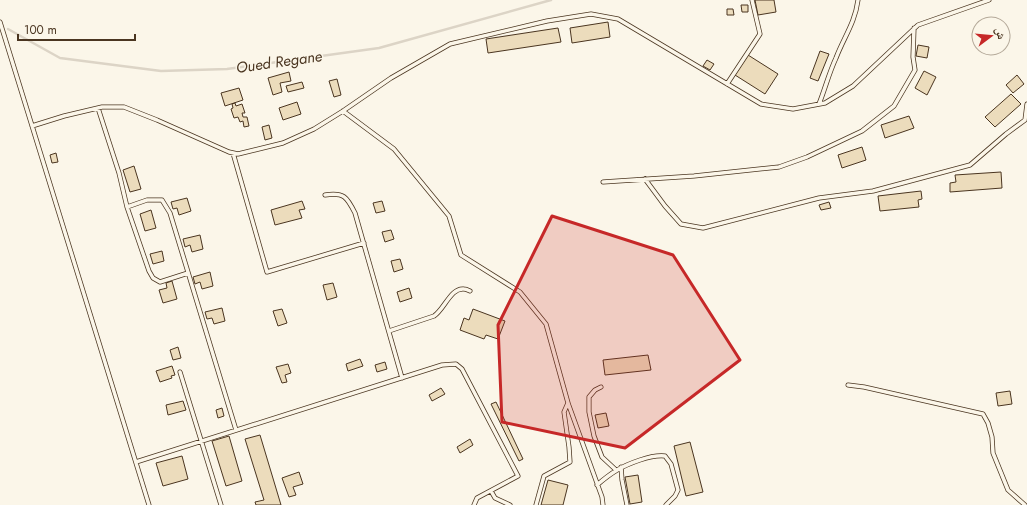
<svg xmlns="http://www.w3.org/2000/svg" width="1027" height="505" font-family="Jost,'Noto Naskh Arabic',sans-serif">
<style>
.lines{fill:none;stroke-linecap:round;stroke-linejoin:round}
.stream{stroke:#dcd4c6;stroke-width:2.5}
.building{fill:#ecdcbc;stroke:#4a3520}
.lane-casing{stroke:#4a3520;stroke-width:5}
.lane{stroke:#fbf6e9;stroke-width:3.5}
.marked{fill:#c62828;fill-opacity:0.2;stroke:#c62828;stroke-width:3;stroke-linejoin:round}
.labels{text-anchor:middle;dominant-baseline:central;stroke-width:3;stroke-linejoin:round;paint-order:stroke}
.water-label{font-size:15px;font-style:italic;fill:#4a3520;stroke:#fbf6e9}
</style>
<rect width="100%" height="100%" fill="#fbf6e9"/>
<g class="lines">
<path class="stream" d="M8,29l52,29 101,13 66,-2 152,-21 172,-48"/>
</g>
<path class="building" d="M755,0h19l2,12 -18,3z
M741,5h7v7h-6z
M727,9h6l1,6h-7z
M608,22l2,15 -38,6 -2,-15z
M558,28l3,14 -73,11 -2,-14z
M918,45l11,2 -2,11 -11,-2z
M820,51l9,3 -11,27 -8,-3z
M748,55l30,19 -13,20 -30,-19z
M707,60l7,4 -4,6 -7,-4z
M924,71l12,6 -9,18 -12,-7z
M289,72l2,9 -11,2 2,9 -9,3 -5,-17z
M1017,75l7,9 -11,9 -7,-8z
M337,79l4,16 -7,2 -5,-16z
M302,82l2,6 -16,4 -2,-6z
M239,88l4,12 -18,6 -4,-13z
M1011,94l10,10 -26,23 -10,-10z
M297,102l4,12 -18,6 -4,-12z
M235,103l1,3 6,-2 3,9h-3l1,4h4l2,9 -5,1 -1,-6 -3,1 -2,-5 -4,1 -3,-9 2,-1 -1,-4z
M909,116l5,12 -29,10 -4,-13z
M269,125l3,13 -7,2 -3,-13z
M862,147l4,13 -24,8 -4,-13z
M56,153l2,9 -6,1 -2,-8z
M134,166l7,23 -11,3 -7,-22z
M1001,172l1,16 -52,4v-9l6,-1 -1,-7z
M921,191l1,8 -4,1 1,7 -39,4 -2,-15z
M187,198l4,13 -12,4 -2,-7 -4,1 -2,-7z
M302,201l3,8 -6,1 3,8 -27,7 -4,-15z
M382,201l3,10 -9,2 -3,-10z
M829,202l2,6 -10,2 -2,-5z
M151,210l5,18 -11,3 -5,-17z
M391,230l3,9 -9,3 -3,-10z
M200,235l3,14 -11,3 -2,-7 -5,2 -2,-8z
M162,251l2,10 -11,3 -3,-10z
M400,259l3,10 -9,3 -3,-11z
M210,272l3,14 -11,3 -2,-7 -5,2 -2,-7z
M172,281l5,18 -14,4 -4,-13 8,-2 -1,-5z
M333,283l4,14 -10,3 -4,-15z
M409,288l3,10 -12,4 -3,-10z
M222,308l3,13 -11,3 -2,-6 -5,1 -2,-7z
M282,309l5,14 -9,3 -5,-15z
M473,309l32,12 -7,18 -12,-4 -2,4 -24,-9 4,-12 5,2z
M178,347l3,11 -8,2 -3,-10z
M648,355l3,15 -46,5 -2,-15z
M360,359l3,7 -15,5 -2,-7z
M385,362l2,7 -10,3 -2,-7z
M288,364l3,9 -6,2 2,7 -5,1 -6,-16z
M172,366l3,9 -4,1 1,2 -12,4 -4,-11z
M441,388l4,6 -13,7 -3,-6z
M1010,391l2,13 -14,2 -2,-13z
M183,401l3,9 -18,5 -2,-10z
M496,402l27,57 -4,2 -28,-57z
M222,408l2,8 -6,2 -2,-8z
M606,413l3,13 -11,2 -3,-13z
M260,435l21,70h-25l-1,-3 9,-2 -19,-61z
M229,436l13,45 -16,5 -14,-45z
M470,439l3,6 -13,8 -3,-6z
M690,442l13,50 -17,4 -12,-50z
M182,456l6,23 -25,7 -7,-23z
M299,472l4,12 -10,3 3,8 -7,2 -7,-19z
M638,475l4,27 -12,2 -5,-27z
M548,480l20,5 -5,20h-22z"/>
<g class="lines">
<g class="lane-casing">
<path id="lane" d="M0,22l149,483
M727,84l33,-50 -8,-34
M819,104c6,-15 10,-31 17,-46 8,-21 19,-35 22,-58
M98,108l21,65 8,34 22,64 4,7 7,4 28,-9
M343,111l51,38 55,67 12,39 59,37 26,32 22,79 34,94 1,8
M32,126l32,-10 38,-9h22l33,13 72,32 9,2 45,-11 31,-14 29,-18 48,-33 59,-34 97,-23 44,-7 27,5 143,85 32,5 32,-6 28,-17 65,-61 71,-25
M233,153l34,119 97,-29
M645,179l20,27 16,18 22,4 116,-30 54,-7 97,-26 36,-31 19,-14 2,-16
M603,182l91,-6 85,-9 28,-10 55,-26 32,-25 21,-36 -2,-13 1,-29
M325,195c19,-3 22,2 30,18l47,165
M127,207l20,-7h15l8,13 66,217
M389,331l45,-15c10,-6 17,-29 30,-27 2,0 4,1 6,2
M180,372l41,133
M848,385l16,2 119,27 5,9 4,14 1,16 15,37 17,15
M601,387l-6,3 -6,7v15l5,24 8,21 14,13
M136,462l306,-97 14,-1 6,5 56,107 -41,22 -3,7
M621,467l1,13 5,25
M597,485c15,-13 25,-19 43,-25 9,-3 16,-5 25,-4l6,8 7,26 -3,6 -9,9
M491,491l4,7 15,7
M536,505l8,-29 26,-14 -1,-15 -5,-35 4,-9"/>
</g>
<use href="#lane" class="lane"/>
</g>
<path class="marked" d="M552,216l121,39 67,105 -115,88 -123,-26 -4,-97z"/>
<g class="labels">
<g class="water-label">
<text transform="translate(279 62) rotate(-8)">Oued Regane</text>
</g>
</g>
<g transform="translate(991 36) rotate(74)"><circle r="19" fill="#fbf6e9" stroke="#b4a999"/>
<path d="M0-3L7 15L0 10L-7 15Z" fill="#c62828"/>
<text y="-6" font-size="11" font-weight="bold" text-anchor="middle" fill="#4a3520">ش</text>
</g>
<path d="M18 34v6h117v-6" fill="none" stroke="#4a3520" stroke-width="2"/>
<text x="24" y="34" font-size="12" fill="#4a3520" stroke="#fbf6e9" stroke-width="3" paint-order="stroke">100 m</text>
</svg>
